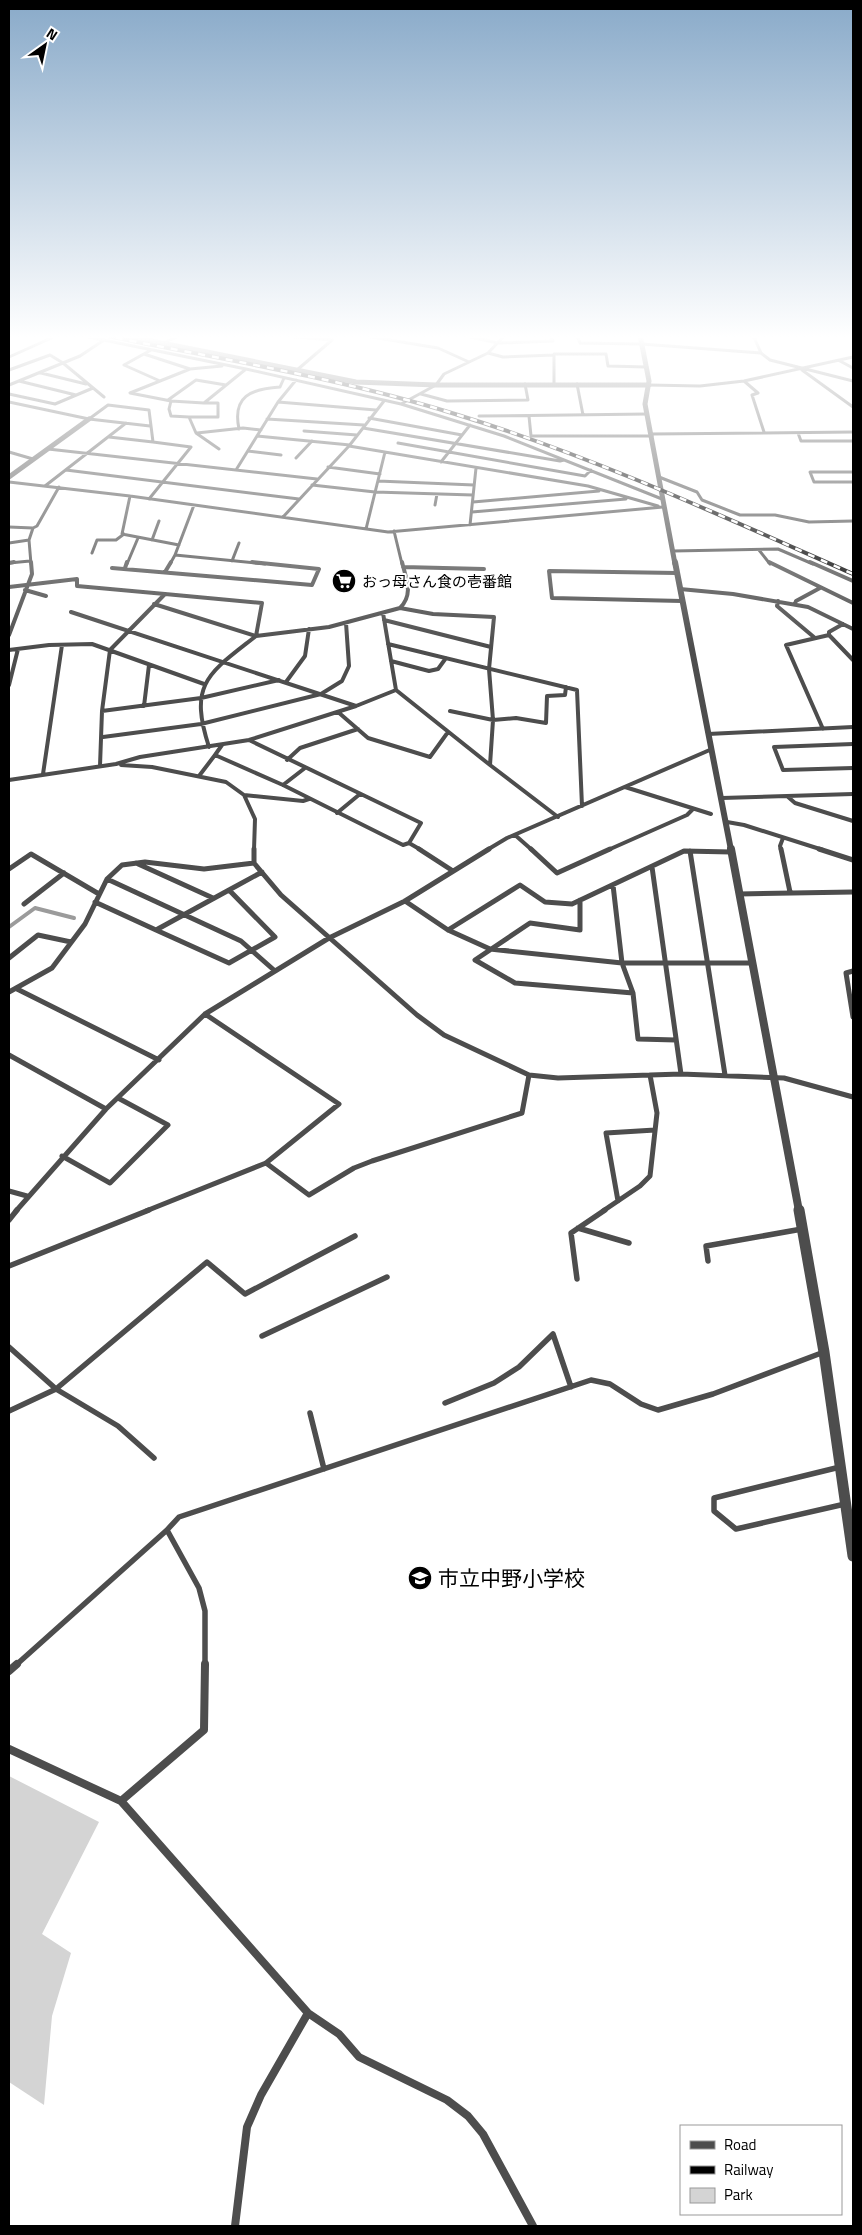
<svg xmlns="http://www.w3.org/2000/svg" width="862" height="2235" font-family="'Titillium Web','Noto Sans JP',sans-serif">
<style>
.green{fill:#d4d4d4}
.lines{fill:none;stroke-linecap:round;stroke-linejoin:round}
.stream{stroke:#9b9b9b;stroke-width:4}
.minor-far4{stroke:#4d4d4d;stroke-width:3}
.minor-far3{stroke:#4d4d4d;stroke-width:4}
.minor-far2{stroke:#4d4d4d;stroke-width:5}
.minor-far1{stroke:#4d4d4d;stroke-width:5.5}
.minor{stroke:#4d4d4d;stroke-width:8}
.tertiary-far3{stroke:#4d4d4d;stroke-width:5}
.tertiary-far2{stroke:#4d4d4d;stroke-width:6}
.tertiary-far1{stroke:#4d4d4d;stroke-width:8}
.tertiary{stroke:#4d4d4d;stroke-width:11}
.rail-casing{stroke:#000;stroke-width:4}
.rail{stroke:#fff;stroke-width:2.5;stroke-dasharray:7;stroke-linecap:butt}
.labels{text-anchor:middle;dominant-baseline:central;stroke-width:4;stroke-linejoin:round;paint-order:stroke}
.far-poi-label{font-size:15px;fill:#000;stroke:#fff;text-anchor:start}
.near-poi-label{font-size:21px;fill:#000;stroke:#fff;text-anchor:start}
</style>
<rect width="100%" height="100%" fill="#fff"/>
<path class="green" d="M9,1776l90,46 -57,112 29,19 -19,63 -8,89 -35,-23z"/>
<g class="lines">
<path class="stream" d="M9,927l26,-19 39,10"/>
<path class="minor-far4" d="M79,335l167,34 155,35 103,32 158,63
M277,335l55,5 -35,30
M360,335l78,13 31,14
M461,335l37,8 55,-2 -3,-6
M577,335l3,8 62,1
M753,335l8,18 9,7 83,21
M163,343l18,-8
M642,344l119,9
M151,350l-27,15 36,16 -30,12 41,8 33,2 42,-34
M488,353l15,4 51,-2
M144,354l46,15
M9,357l49,-22
M840,361l13,7
M9,370l41,-15 13,8 41,34
M802,370l51,37
M41,373l45,11
M19,381l57,14
M160,381l30,-12 32,-3
M744,381l14,12 -6,2 12,37
M554,384v-30h52l2,12 38,1
M577,384l6,31
M9,385l71,-29 24,-16
M649,385l51,1 44,-5 109,-24
M9,394l46,10 38,-16
M421,394l26,7 81,-1 -3,-16
M168,400l28,-20 30,5
M171,401l-2,8 2,7 18,1 7,16 23,16
M9,402l80,17 61,7
M278,402l98,8
M401,404l35,-19 8,-11 44,-21 17,-18
M479,416l168,-2
M529,416l2,20h121
M189,417h29v-14h-13
M369,418l93,17
M89,419l19,-14 41,5 4,32 38,5 -42,52
M267,419l97,6
M363,428l197,33 4,-1
M239,429c-7,-33 12,-40 41,-42l4,-9
M304,431l53,4
M197,433l46,-5 18,2
M798,433l3,8h52
M651,434l202,-2
M257,436l93,9
M109,437l44,5
M398,443l187,33 6,-6
M349,446l239,40 70,20
M48,449l269,30
M248,451l33,4
M9,452l24,7
M296,458l16,-17
M441,462l29,-37
M328,467l52,7
M66,470l233,29
M236,470l42,-68 18,-22
M853,472h-43l4,10h39
M659,477l38,15 5,8 38,15h35l34,7 44,-1
M378,481l96,4
M9,482l121,14 258,36 275,-25
M312,485l63,7 98,3
M45,486l81,-63
M130,496l-8,38 57,11
M473,502l126,-11
M435,505l2,-11
M472,512l154,-13
M283,517l66,-71 35,-45
M470,525l6,-57
M9,527l24,1
M366,529l19,-77
M394,531l8,33
M152,540l7,-19
M9,543l20,-3
M759,550l11,14
M673,551l105,-2 35,15
M92,553l5,-13h19l8,-6
M175,555l19,-50
M232,561l7,-18
M9,563l21,-2
M31,564l-2,-24 4,-12 4,-2 22,-39
M127,564l11,-26
M170,564l5,-9 90,9"/>
<path class="minor-far3" d="M769,562l84,41
M810,562l43,19
M9,563l5,-1
M403,567l81,2
M112,568l200,17 7,-16 -67,-7
M125,568l2,-6
M165,572l6,-10
M677,573l-128,-2 3,27 130,3
M9,587l68,-8v7l88,8
M680,589l53,5 75,13 45,22
M25,590l21,6
M778,601l-1,5 38,32
M154,604l102,32 73,-9 71,-19c14,-14 6,-29 2,-46
M795,604l1,-3 24,-13
M400,608l33,6 61,3 -5,52 4,51 -3,45 68,52
M71,612l285,94
M383,613l13,77 94,75
M384,620l107,27
M9,635l23,-61 -1,-12
M829,635l24,25
M388,644l189,46 5,116
M9,650l40,-5 43,-1 112,40
M391,661l38,10 9,-2 8,-11
M286,682l19,-26 4,-27
M9,685l9,-36
M144,706l5,-41
M102,711l99,-13 78,-18
M450,711l43,9 23,-2 30,5 1,-27 18,-1 1,-8
M338,712l30,26 62,19 18,-25
M823,729l-37,-84 43,-10v-3l14,-8
M708,734l145,-7
M103,737l98,-13 120,-30 21,-13 7,-15 -3,-43
M249,740l172,83 -12,20
M853,744l-79,3 9,23 70,-2
M222,745l-7,10 68,30 120,60 6,-2 12,7
M287,760l13,-12 58,-19
M121,765l31,2 74,15 18,13 59,6 6,-2
M100,766l2,-55 8,-61 55,-56 97,9 -6,33c-47,37 -68,47 -47,111
M43,774l19,-129
M199,776l16,-21
M9,780l107,-16 24,-7 109,-17 107,-34 40,-16
M283,785l22,-17
M625,787l86,27
M244,795l11,24 -1,31
M787,796l8,7 58,18
M722,798l131,-4
M337,813l23,-19
M727,822l17,3 79,25
M515,835l17,15
M487,850l20,-12 205,-89
M608,850l79,-35 6,-6
M781,850l-1,-4 3,-8"/>
<path class="minor-far2" d="M254,849v14l27,32 136,120 27,20 85,40 29,3 123,-4 103,4 69,19
M419,849l34,22
M531,849l26,24 53,-24
M781,849l9,43
M819,849l34,11
M690,851l35,224
M136,863l77,35
M652,867l29,207
M9,869l22,-15 68,40
M107,879l134,62 34,30
M613,885l9,78 11,30
M229,890l46,47 -46,26 -73,-33z
M229,890l33,-18
M739,894l114,-2
M580,900v30l-50,-7 -55,37 40,23 118,10 5,46 38,1
M405,901l43,29 42,19 132,14h130
M95,902l61,28
M24,904l40,-31
M448,930l72,-45 25,17 27,2 112,-53 47,1
M9,958l29,-23 33,7
M853,971l-7,2 7,44
M17,989l142,71
M9,992l43,-24 33,-44 22,-45 15,-14 23,-3 59,7 50,-6
M9,1055l97,54
M62,1156l48,27 58,-58 -50,-27
M266,1163l43,32 45,-27 18,-7 150,-48 7,-38
M9,1191l18,5
M618,1201l-12,-68 49,-3
M16,1211l90,-102 99,-95 124,-76 76,-37 84,-52
M146,1211l120,-48 73,-59 -134,-90
M603,1211l37,-25 10,-10 7,-63 -7,-38"/>
<path class="minor-far1" d="M9,1220l8,-10
M578,1228l51,15
M708,1261l-2,-15 96,-17
M9,1266l140,-56
M577,1279l-6,-46 34,-23
M262,1336l125,-59
M9,1347l47,42 62,37 36,32
M445,1403l49,-20 25,-16 34,-33 18,53
M9,1411l47,-22 151,-127 38,32 110,-58
M310,1413l14,56
M840,1467l-126,31v13l22,18 109,-25
M16,1665l151,-135
M205,1665v-54l-6,-23 -32,-58 12,-13 412,-137 19,4 31,20 17,6 55,-16 111,-42"/>
<path class="minor" d="M9,1671l8,-7
M9,1749l112,52 187,212 31,21 20,23 88,43 21,16 15,18 50,92
M121,1801l83,-71 1,-66
M235,2226l12,-99 14,-32 47,-82"/>
<path class="tertiary-far3" d="M122,335l234,47 80,3h213
M640,335l9,46 -4,23 30,160
M9,477l80,-58"/>
<path class="tertiary-far2" d="M675,562l56,288"/>
<path class="tertiary-far1" d="M731,849l68,362"/>
<path class="tertiary" d="M799,1210l25,142 29,204"/>
<g class="rail-casing">
<path id="rail" d="M102,335c118,24 238,43 353,79 137,42 267,102 398,160"/>
</g>
<use href="#rail" class="rail"/>
</g>
<linearGradient id="sky" x2="0" y2="1"><stop stop-color="#89aac9"/><stop offset="0.52" stop-color="#fff"/><stop offset="1" stop-color="#fff" stop-opacity="0"/></linearGradient>
<rect width="862" height="648" fill="url(#sky)"/>
<defs>
<g id="supermarket-disc" transform="scale(1.25)"><circle r="9.5" fill="#000" stroke="#fff"/><path d="M-6-5.5h2.5l.6 2H6L4.5 2H-2.5L-4.4-4H-6ZM-1.5 3.2a1.3 1.3 0 1 0 .1 0ZM3 3.2a1.3 1.3 0 1 0 .1 0Z" fill="#fff"/></g>
<g id="school-disc" transform="scale(1.25)"><circle r="9.5" fill="#000" stroke="#fff"/><path d="M0-5L7-2L0 1L-7-2ZM-4 1L0 2.5L4 1V4Q0 6-4 4Z" fill="#fff"/></g>
</defs>
<g fill-rule="evenodd">
<use href="#supermarket-disc" x="344" y="581"/>
<use href="#school-disc" x="420" y="1578"/>
</g>
<g class="labels">
<g class="far-poi-label">
<text x="362" y="581">おっ母さん食の壱番館</text>
</g>
<g class="near-poi-label">
<text x="438" y="1578">市立中野小学校</text>
</g>
</g>
<rect width="862" height="2235" fill="none" stroke="#000000" stroke-width="20"/>
<rect x="680" y="2125" width="162" height="90" fill="#ffffff" stroke="#999999"/>
<rect x="690" y="2141" width="25" height="8" fill="#4d4d4d" stroke="#999999"/>
<text x="724" y="2150" font-size="15" fill="#000000">Road</text>
<rect x="690" y="2166" width="25" height="8" fill="#000000" stroke="#999999"/>
<text x="724" y="2175" font-size="15" fill="#000000">Railway</text>
<rect x="690" y="2188" width="25" height="15" fill="#d4d4d4" stroke="#999999"/>
<text x="724" y="2200" font-size="15" fill="#000000">Park</text>
<g transform="translate(45 45) rotate(33)" stroke="#ffffff" stroke-width="4" paint-order="stroke">
<path d="M0-4L9 19L0 12L-9 19Z" fill="#000000"/>
<text y="-8" font-size="14" font-weight="bold" text-anchor="middle" fill="#000000">N</text>
</g>
</svg>
